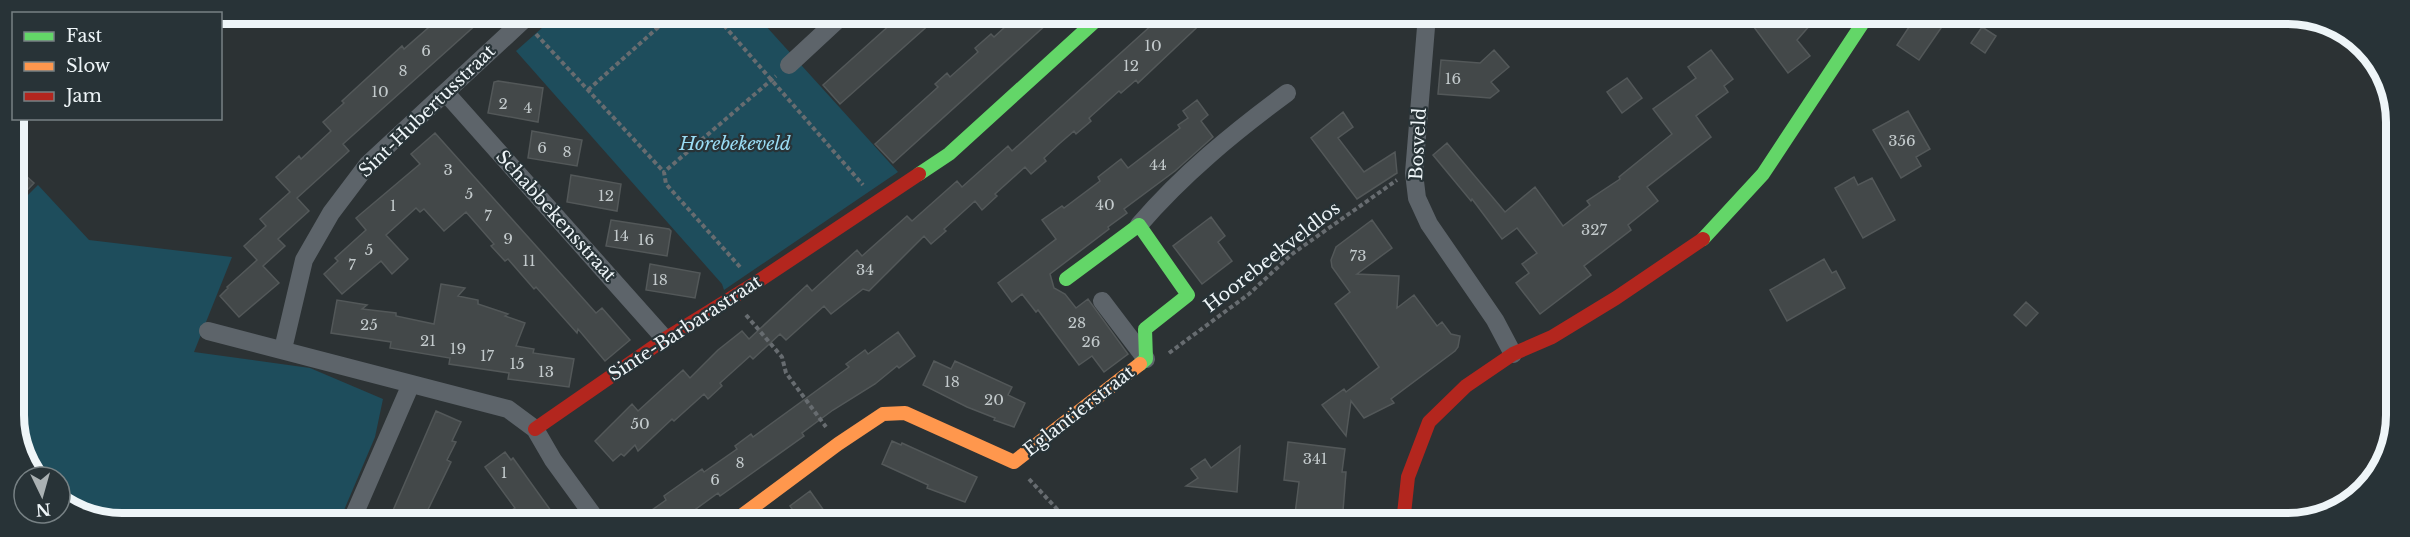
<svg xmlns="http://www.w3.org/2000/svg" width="2410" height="537" font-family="'Libre Baskerville',serif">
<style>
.green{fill:#1e4d5c}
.building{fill:#434849;stroke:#535859;stroke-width:1.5}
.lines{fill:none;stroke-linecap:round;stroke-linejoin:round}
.path{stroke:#676c70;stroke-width:4;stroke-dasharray:4.5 3;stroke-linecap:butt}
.street{stroke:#5d646a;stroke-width:18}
.fast{stroke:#63d668;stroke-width:14}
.slow{stroke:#ff974d;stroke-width:14}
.jam{stroke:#b3261e;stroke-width:14}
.labels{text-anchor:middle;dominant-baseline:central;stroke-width:4.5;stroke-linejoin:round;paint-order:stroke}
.number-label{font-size:15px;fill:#c3cacc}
.street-label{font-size:18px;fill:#eef5f8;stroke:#283337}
.park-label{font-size:18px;font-style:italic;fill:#9adcf4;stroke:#283337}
.rim{fill:none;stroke:#eef5f8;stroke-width:8}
</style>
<rect width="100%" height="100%" fill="#2c3234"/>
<path class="green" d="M564,14h191l143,158 -174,118 -2,-6 -206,-233 36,-32z
M38,185l51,55 143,17 -38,95 116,16 73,31 -8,38 -36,85 -238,-1 -41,-21v-23h-23l-21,-40 -2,-228z"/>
<path class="building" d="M444,14h44l-145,130 6,7 -52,47 12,13 -31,28 7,7 -22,20 16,17 -40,34 -19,-21 8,-8 -1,-1 30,-27 -13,-14 22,-20 -6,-7 30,-27 -14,-15 23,-21 2,3 30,-28 -8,-9 21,-19 -2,-2 60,-55 2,3z
M902,14h39l-101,90 -17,-19z
M1019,14h39l-165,149 -18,-19 63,-57 -3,-3 12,-11 3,4 28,-25 -3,-4 16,-14 3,3z
M1164,14l46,1 -72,68 -2,-3 -15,13 -2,-2 -30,27 2,3 -15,13 -2,-3 -15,13 -15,14 2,3 -15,13 -6,-7 -30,27 2,2 -15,14 -7,-9 -31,28 2,2 -15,13 -7,-8 -55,55 -6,-2 -32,25 -7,-8 -38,34 -6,-6 -27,25 -3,-3 -30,27 2,3 -14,13 -4,-5 -30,27 -2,-2 -34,32 -3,-6 -11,11 -3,-2 -8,7 -18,-20 37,-37 6,7 45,-41 7,8 28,-28 24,-19 7,8 58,-54 5,6 45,-41 5,6 45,-40 5,5 45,-40 5,6 46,-41 4,5z
M1745,15h74l-22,25 13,16 -22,17z
M1917,15h33l-31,45 -22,-15z
M1982,27l14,9 -11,17 -14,-10z
M1494,50l15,17 -18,15 8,9 -9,7 -52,-4 3,-34 39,3z
M1711,50l22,29 -9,7 4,6 -32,24 15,21 -64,50 11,14 -30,24 3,5 -47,36 7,9 -51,39 -24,-31 13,-10 -7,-9 15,-11 -20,-25 -15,11 -30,-40 -1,2 -38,-46 14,-12 58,69 30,-25 28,39 27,-21 -3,-4 33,-22 -1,-2 53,-43 -19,-25 43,-31 -8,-11z
M1627,78l15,20 -20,15 -15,-21z
M498,81l45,7 -5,34 -50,-9 6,-31z
M1197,100l11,15 -7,6 12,16 -38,34 -51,38 3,4 -19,14 1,2 -59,45 4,14 11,6 11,14 12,-9 40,55 -24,18 -12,-16 -13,9 -41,-55 -2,2 -14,-18 -10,8 -14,-19 58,-44 -14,-19 20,-14 2,2 36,-27 -2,-4 23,-18 7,9 52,-40 -2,-3 10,-7 -5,-7z
M1908,111l22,38 -14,8 5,9 -20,12 -28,-48z
M1343,112l10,15 -15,11 26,34 31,-20 2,21 -40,26 -46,-61z
M532,131l50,9 -5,26 -49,-8z
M435,133l161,180 6,-5 28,32 -25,21 -27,-32 -1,4 -41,-46 -2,2 -26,-30 -3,2 -14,-15 3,-2 -28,-32 -22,19 -20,-22 -4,3 -4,-4 -30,27 22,24 -16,15 -11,-13 -39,33 -18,-20 14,-13 -3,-3 31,-28 -10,-12 64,-54 -9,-10z
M14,165l20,18 -20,21z
M571,175l50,9 -4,27 -50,-9z
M1854,177l4,8 14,-7 23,42 -32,18 -28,-50z
M1211,217l14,19 -7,6 14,19 -30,23 -29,-38z
M611,220l58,9 2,2 -4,25 -61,-10z
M1372,220l20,28 -35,26 42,2 -2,32 17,-13 23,31 5,-4 9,12 9,2 -2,11 -3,4 -64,48 3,4 -30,15 -13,-17 -5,35 -24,-31 22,-16 2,3 33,-25 -44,-63 15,-12 -18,-25 -1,-7 5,-13z
M1824,259l8,14 4,-2 9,17 -58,33 -17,-31z
M650,264l50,9 -5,25 -49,-8z
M441,284l24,4 -7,8 20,4v4l30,10 -3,2 20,7 -9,23 18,3 -1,4 41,6 -5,28 -61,-8 1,-6 -60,-9 1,-6 -60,-10 1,-6 -60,-9 6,-33 30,5 -5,4 34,4v3l38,8z
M2026,302l12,11 -12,13 -12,-11z
M898,332l17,24 -16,12 -2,-2 -22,18 -42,26 -31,23 2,3 -84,60 -2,-3 -40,29h-43l31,-22 -2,-4 4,-3 34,-24 2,3 33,-23 -2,-3 16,-12 2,3 96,-70 -3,-3 19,-14 3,4z
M934,361l17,8 4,-8 57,26 -4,8 17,8 -11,24 -20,-7 1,-2 -28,-11 -44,-22z
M436,411l25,11 -9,19 4,1 -9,18 4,2 -29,60h-34z
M892,441l9,4 1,-2 75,34 -12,25 -38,-14 1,-3 -46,-21z
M1288,442l57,7 -3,23h4l-3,39h-4l-1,11h-44l5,-40 -15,-2z
M1240,446l-3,46 -51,-6 12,-8 -7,-9 14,-10 6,9z
M505,452l6,8 2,-2 46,64h-38l-9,-12 3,-2 -30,-41z
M810,491l22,31h-31l-11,-16z"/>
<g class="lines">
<path class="path" d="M245,14l10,8
M714,14l149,171
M536,34l128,138
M588,90l85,-76
M740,267l-74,-83 -2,-12 112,-96
M746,315l36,42 4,16 40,54
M1169,353l80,-59 43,-40 105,-74
M1029,479l40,43"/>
<path class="street" d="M1427,15l-13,158 3,25 12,26 66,96 18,34
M789,65l55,-51
M446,93l219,246
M1139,225c44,-51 94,-92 148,-132
M1102,301l44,58
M208,331l300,78 27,20 18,31 45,62
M283,349l21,-89 27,-47 37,-49 162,-150
M351,522l60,-138"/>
<path class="fast" d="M919,174l30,-20 154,-140
M1703,239l60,-65 105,-159
M1066,279l73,-54 49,70 -43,34 1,30 -6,5"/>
<path class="slow" d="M733,522l105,-78 45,-30 22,-1 109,49 126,-98"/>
<path class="jam" d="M535,429l130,-90 89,-55 165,-110
M1403,523l5,-46 21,-55 37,-36 47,-32 39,-17 64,-39 87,-59"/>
</g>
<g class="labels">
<g class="number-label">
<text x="1153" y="45">10</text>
<text x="426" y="50">6</text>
<text x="1131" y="65">12</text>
<text x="403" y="70">8</text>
<text x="1453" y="78">16</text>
<text x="380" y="91">10</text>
<text x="503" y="103">2</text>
<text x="528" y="107">4</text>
<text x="1902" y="140">356</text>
<text x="542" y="147">6</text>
<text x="567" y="151">8</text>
<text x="1158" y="164">44</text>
<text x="448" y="169">3</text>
<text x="469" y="193">5</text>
<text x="606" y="195">12</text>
<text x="1105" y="204">40</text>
<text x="393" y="205">1</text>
<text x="488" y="215">7</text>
<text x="1594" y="229">327</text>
<text x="621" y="235">14</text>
<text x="508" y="238">9</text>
<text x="646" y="239">16</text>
<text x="369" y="249">5</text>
<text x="1358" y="255">73</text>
<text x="529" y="260">11</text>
<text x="352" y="264">7</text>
<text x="865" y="269">34</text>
<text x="660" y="279">18</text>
<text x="1077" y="322">28</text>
<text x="369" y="324">25</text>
<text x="428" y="340">21</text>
<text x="1091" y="341">26</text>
<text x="458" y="348">19</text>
<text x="487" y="355">17</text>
<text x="517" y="363">15</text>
<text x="546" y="371">13</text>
<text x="952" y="381">18</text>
<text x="994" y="399">20</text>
<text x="640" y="423">50</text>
<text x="1315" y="458">341</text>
<text x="740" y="462">8</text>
<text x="504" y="472">1</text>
<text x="715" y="479">6</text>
</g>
<g class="street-label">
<text transform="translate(427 111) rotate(-44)">Sint-Hubertusstraat</text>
<text transform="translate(1418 144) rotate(-87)">Bosveld</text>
<text transform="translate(556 216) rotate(48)">Schabbekensstraat</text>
<text transform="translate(1272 257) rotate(-38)">Hoorebeekveldlos</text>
<text transform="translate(685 328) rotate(-33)">Sinte-Barbarastraat</text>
<text transform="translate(1079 411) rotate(-38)">Eglantierstraat</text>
</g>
<g class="park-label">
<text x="735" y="144">Horebekeveld</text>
</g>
</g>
<path d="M0 0H2410V537H0ZM122 24H2288A98 98 0 0 1 2386 122V415A98 98 0 0 1 2288 513H122A98 98 0 0 1 24 415V122A98 98 0 0 1 122 24Z" fill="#283337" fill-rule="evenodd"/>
<path class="rim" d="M122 24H2288A98 98 0 0 1 2386 122V415A98 98 0 0 1 2288 513H122A98 98 0 0 1 24 415V122A98 98 0 0 1 122 24Z"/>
<rect x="12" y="12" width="210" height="108" fill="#283337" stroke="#778184" stroke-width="1.5"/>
<rect x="24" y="32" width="30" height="9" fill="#63d668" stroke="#778184" stroke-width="1.5"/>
<text x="66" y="42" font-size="18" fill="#eef5f8">Fast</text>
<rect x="24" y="62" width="30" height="9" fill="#ff974d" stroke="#778184" stroke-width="1.5"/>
<text x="66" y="72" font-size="18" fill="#eef5f8">Slow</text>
<rect x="24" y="92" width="30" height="9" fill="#b3261e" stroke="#778184" stroke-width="1.5"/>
<text x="66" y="102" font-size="18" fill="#eef5f8">Jam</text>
<g transform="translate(42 495) rotate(175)"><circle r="28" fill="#283337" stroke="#778184" stroke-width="1.5"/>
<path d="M0-4.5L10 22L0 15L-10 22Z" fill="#aab1b3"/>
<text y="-9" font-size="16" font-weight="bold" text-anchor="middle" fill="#eef5f8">N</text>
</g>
</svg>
